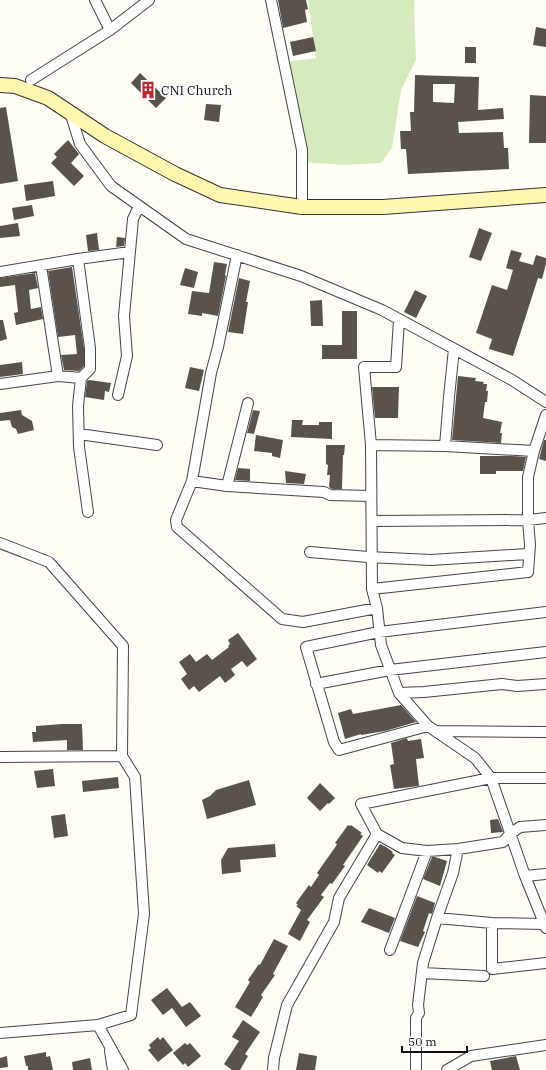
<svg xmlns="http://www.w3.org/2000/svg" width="546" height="1070" font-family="'IBM Plex Serif',serif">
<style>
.green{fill:#d5ebbd}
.building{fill:#5a524d;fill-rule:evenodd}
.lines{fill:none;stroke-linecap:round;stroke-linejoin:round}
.minor-casing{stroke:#444;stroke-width:12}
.secondary-casing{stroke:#333;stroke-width:16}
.minor{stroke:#fff;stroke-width:10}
.secondary{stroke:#fff6b0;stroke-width:14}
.labels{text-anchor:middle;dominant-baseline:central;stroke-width:4;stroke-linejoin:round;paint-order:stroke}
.poi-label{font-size:13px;fill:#111;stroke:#fff;text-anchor:start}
</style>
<rect width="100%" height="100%" fill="#fffdf5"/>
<path class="green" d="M308,0h106l2,60 -15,30 -9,58 -11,15 -38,2 -40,-3 -17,-75 5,-26 25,-3z"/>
<path class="building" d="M278,0h28l2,9 -3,1 2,12 -24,6z
M536,27l10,2v18l-13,-2z
M313,37l3,14 -23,5 -3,-14z
M465,47h11v16h-11z
M140,73l26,25 -10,10 -25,-25z
M415,75l64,2 -1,33 25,-2 1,11 -46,3 1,11 44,-1 1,16h4l1,21 -101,5 -2,-25h-5l-1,-18h11l-1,-19h4zM433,84h22l-1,19 -21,-1z
M530,95l16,1v47h-17z
M206,104l15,1 -2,17 -15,-2z
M6,107l12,74 -18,3v-76z
M68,140l11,14 -8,9 13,13 -10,10 -23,-23 6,-6 -3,-3z
M53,181l2,15 -29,5 -2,-16z
M32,205l2,11 -20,4 -2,-12z
M18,223l2,13 -20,2v-12z
M479,228l13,5 -11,28 -12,-4z
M97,233l2,17 -11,1 -2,-16z
M117,237l8,1 -1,8 -8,1z
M511,250l11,3 -3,8 14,4 3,-10 10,3v6l-4,15 -4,-1 -25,78 -24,-7 3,-10 -16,-6 16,-48 15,5 6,-20 -7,-2z
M214,262l13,2 -2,11 1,1 -8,40 -16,-3v3l-14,-2 4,-23 17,2z
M72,267l12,81v18l-5,5 -15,-1 -3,-15 16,-1 -2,-19 -17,2 -10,-66z
M185,268l13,4 -4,16 -14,-3z
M35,273l3,15 -9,2 2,19 10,-2 2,12 -27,6 -2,-12 4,-1 -3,-27 -15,2v-9z
M239,278l11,3 -4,21h2l-5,32 -15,-2z
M415,290l12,6 -11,22 -12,-6z
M322,300l1,26h-12l-1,-25z
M342,311h15v48h-35v-14h20z
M0,320h3l4,19 -7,2z
M22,362l1,12 -23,3v-12z
M190,367l14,3 -5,21 -14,-3z
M458,376l18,2 -1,3 9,1 -1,2h4l-1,7h2l-1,11h-2l-2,16 19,4 -2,11h2l-1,10 -49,-3z
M89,380l22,3 -2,9 -4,-1 -1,9 -19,-3 2,-16z
M372,387h27l-1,31h-23z
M21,410l1,5 10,6 2,9 -16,4 -2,-5 -4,-2 -2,-7 -10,1v-8z
M253,410l7,1 -6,23 -7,-1z
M292,420h11l-1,5h17v-3h13v17l-41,-2z
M256,435l27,5 -3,18 -8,-2v-3l-18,-2z
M544,440h2v21l-7,-2z
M326,445h19l-1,10h-1l-1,34h-10l-3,-2 1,-12h-3l1,-10 -2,-1z
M480,456h33l13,1 -3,14h-27v3h-16z
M238,468l12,1v12l-15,-1z
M285,471l21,3 -2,10 -18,-1z
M238,633l19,26 -10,8 -5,-6 -11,8 4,6 -10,8 -5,-7 -21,16 -5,-6 -5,4 -8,-11 6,-5 -8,-12 11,-8 6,8 11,-8 5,6 17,-13 -1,-1 2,-2 -2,-4z
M401,705l15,17 -31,9 -24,4v-1l-16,5 -7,-26 13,-4 2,5z
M62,724h20l1,26h-16v-10l-34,2 -1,-10h4v-6z
M407,738l1,3 13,-2 3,19 -8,1 3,27 -25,3 -4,-24 4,-1 -3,-21z
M53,769l2,17 -18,2 -3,-17z
M118,777l1,11 -36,4 -1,-11z
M249,780l7,25 -49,14 -5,-19 8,-4 6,-6z
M320,783l15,15 -6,6 -1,-1 -8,8 -13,-13z
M65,814l3,22 -14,2 -3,-22z
M498,819l5,13 -12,1 -1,-13z
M348,825l2,1 1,-1 11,8 -2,1 3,2 -20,29 2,1 -13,18 -2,-1 -9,12 3,2 -17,23 3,2 -10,19 -12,-7 13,-24 -5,-4 2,-1 -2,-2 13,-18 2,2 8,-12 -2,-2 19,-27 1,-2 -2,-1z
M275,844l1,13 -36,3 1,12 -19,2 -1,-14 7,-12z
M380,844l6,3 7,5 -1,1 3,2 -13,18 -3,-2 -1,2 -11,-8z
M432,857h3l12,4 -7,25 -17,-7z
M417,896l18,7 -3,11 -3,-1 -6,18 2,1 -7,15 -18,-6z
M369,908l26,10 -6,15 -28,-11z
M274,939l14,7 -15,28 2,1 -14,20 2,2 -12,20 -16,-10 15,-25 -2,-2 11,-16 1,1z
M167,988l15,19 8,-5 11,14 -15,11 -14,-19 -9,7 -12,-15z
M243,1020l17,12 -15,22 3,2 -8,14h-8l-8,-6 15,-23 -7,-4z
M158,1037l2,3 3,-3 10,13 -15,12 -10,-12 3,-2 -2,-3z
M185,1043l2,2 3,-2 11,13 -13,11 -3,-4 -2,2 -10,-12z
M46,1052v5l4,-1 3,14h-25v-4h-2l-2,-10z
M299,1053l18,3 -2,14h-19z
M7,1056l1,11 -8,1v-10z
M516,1056l4,14h-28l-2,-9z
M90,1058l2,12h-19l-1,-8z"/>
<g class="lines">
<g class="minor-casing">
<path id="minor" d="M95,0l15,30
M271,0l31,150v57
M31,80l79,-50 39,-30
M70,112l10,32 31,42 75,53 115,37 81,34 130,70 34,22
M237,255l-19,92 -7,26 -19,108 -16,39 1,7 105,92 21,3 74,-14
M78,259l12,89v21l-9,9 -3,28 1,41 9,65
M41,266l17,110
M0,272l78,-13 52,-7
M399,320l-3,47h-32l7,78 1,144 5,19 4,37 18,48 29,33 47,32 16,20h55
M0,384l58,-8 23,2
M118,395l9,-39 -3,-40 9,-97 6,-13
M79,434l78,11
M371,445l74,1 89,5 12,-36
M445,446l4,-49 5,-48
M192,481l35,5 97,6 6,3 41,1
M227,486l21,-83
M372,521l156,-1 18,-2
M0,543l49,19 74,84 -1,110
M310,552l58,5 63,3 97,-6
M372,589l156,-17 2,-27 -2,-25v-43l6,-26
M316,684l74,-14 156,-18
M399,693l25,-1 78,-8 15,2 29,-2
M428,726l-89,24 -5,-8 -28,-95 73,-15 167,-20
M436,731l110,1
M0,757l122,-1 13,21 9,137 -13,101 -33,10
M546,825l-26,2 -10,7 -7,8 -45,7 -31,2 -25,-3 -25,-14 -16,-30 130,-26 34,98 21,52
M525,876l21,-2
M437,918l55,5 53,1
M492,923v46l54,-6
M390,950l37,-99
M422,973l62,3
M0,1033l98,-8 25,45
M110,1051l3,19
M273,1070l1,-12 13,-53 47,-83 5,-24 38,-64
M416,1070v-52l3,-5 -1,-8 5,-42 14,-45 16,-45 5,-24
M447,1070l24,-14 75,-11"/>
</g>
<g class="secondary-casing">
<path id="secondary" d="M0,85l15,1 33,12 57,38 70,38 45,21 82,12h81l163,-12"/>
</g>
<use href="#minor" class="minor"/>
<use href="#secondary" class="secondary"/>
</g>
<defs>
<g id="building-bare" transform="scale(1.38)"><path d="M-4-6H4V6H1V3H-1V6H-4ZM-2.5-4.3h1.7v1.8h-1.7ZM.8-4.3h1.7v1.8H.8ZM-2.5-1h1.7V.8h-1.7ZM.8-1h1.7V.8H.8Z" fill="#c4262e" stroke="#fff" stroke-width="2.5" paint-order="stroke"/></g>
</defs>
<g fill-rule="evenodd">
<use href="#building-bare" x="148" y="90"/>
</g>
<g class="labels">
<g class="poi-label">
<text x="161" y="90">CNI Church</text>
</g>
</g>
<path d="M402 1046v6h65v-6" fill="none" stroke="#111111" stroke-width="2"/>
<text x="408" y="1046" font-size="12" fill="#111111" stroke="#ffffff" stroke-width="3" paint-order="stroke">50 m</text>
</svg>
